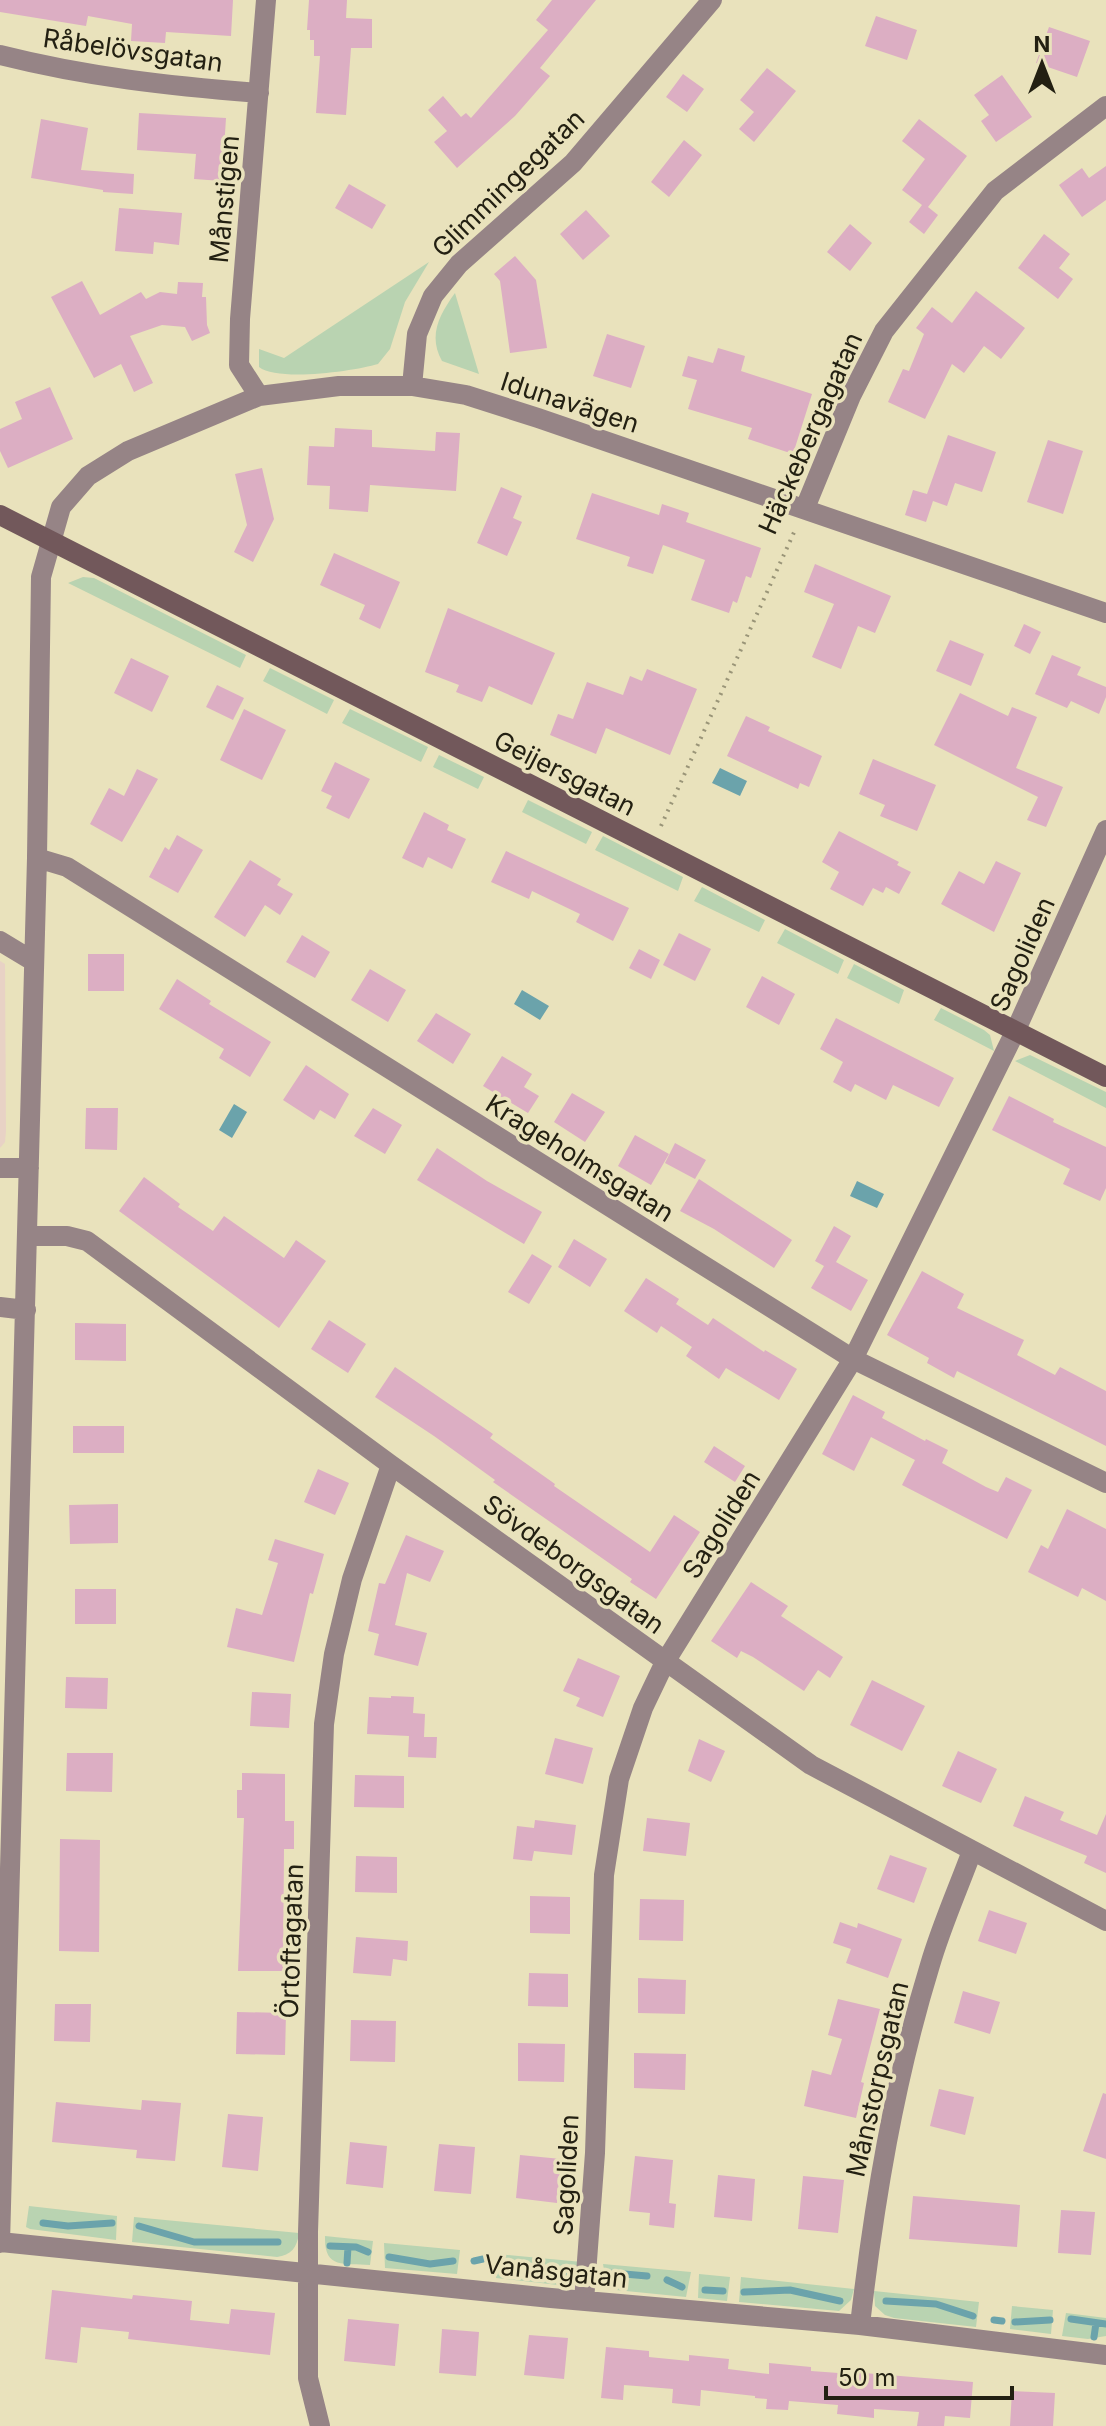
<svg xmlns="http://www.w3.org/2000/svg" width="1106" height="2426" font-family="Inter,sans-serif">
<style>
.commercial{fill:#e8d2c5}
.green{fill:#b9d3b1}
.water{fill:#6ba3ab}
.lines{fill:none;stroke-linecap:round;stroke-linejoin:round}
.stream{stroke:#6ba3ab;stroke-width:7}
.building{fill:#dcaec3}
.path{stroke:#9a9578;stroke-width:4;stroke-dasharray:2 6;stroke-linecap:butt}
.street{stroke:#968486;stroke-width:20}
.secondary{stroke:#72585b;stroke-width:20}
.labels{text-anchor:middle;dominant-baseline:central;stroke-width:7;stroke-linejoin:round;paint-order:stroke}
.street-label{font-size:26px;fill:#232012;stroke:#e9e2bc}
</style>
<rect width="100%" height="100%" fill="#e9e2bc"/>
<path class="commercial" d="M0,961l5,3 1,167 -1,11 -5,6z"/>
<path class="green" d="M429,262l-24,40 -15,47 -12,15c-23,7 -100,18 -119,3v-18l25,9z
M455,293l24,81 -37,-13c-14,-25 -3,-46 13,-68z
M83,577l11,1 152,77 -6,13 -172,-85z
M270,668l64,32 -7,14 -64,-33z
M350,709l78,38 -7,15 -79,-39z
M439,755l45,22 -6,12 -45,-22z
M528,800l64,32 -6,12 -64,-32z
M603,836l80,41 -5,14 -83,-41z
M702,887l63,33 -6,12 -65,-31z
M785,929l59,31 -6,14 -61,-31z
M854,964l50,26 -5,14 -52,-26z
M941,1008l43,22 6,5 4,16 -60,-31z
M1030,1055l76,37v16l-91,-47z
M29,2206l88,10 -1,24 -86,-11 -4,-2z
M134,2217l165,16c-2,15 -8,22 -22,24l-145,-15z
M325,2236l48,5 -3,24c-27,-2 -46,4 -45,-29z
M384,2243l76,7 -3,24 -72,-6z
M498,2254l84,8c-5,14 -9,20 -24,23l-62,-7z
M603,2264l88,8 -5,25 -70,-7 -10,-9z
M699,2274l31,3 -3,24 -29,-3z
M741,2277l113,12 -3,11 -12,11 -100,-9z
M874,2291l105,11 -3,25 -82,-9 -9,-3 -10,-9z
M1012,2306l41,4 -2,24 -41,-5z
M1066,2313l40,5v18l-18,3 -26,-3z"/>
<path class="water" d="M720,768l27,13 -7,15 -28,-13z
M522,990l27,16 -9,14 -26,-16z
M234,1104l13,8 -15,26 -13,-8z
M857,1181l27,13 -7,14 -27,-12z"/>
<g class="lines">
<path class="stream" d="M43,2223l25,3 44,-3
M139,2226l55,16h84
M330,2246l26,1 12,5
M389,2257l41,7 23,-3
M474,2261l9,-2
M504,2262l42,11h17
M347,2263l1,-16
M613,2273l34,3
M667,2280l15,7
M705,2290l18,1
M744,2292l46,-2 50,11
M886,2301l50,3 37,12
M1071,2319l35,5
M994,2320l8,1
M1015,2322l35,-2
M1094,2337l2,-14"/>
</g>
<path class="building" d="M0,0h233l-2,36 -65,-4 -1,11 -34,-2 1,-17 -44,-8 -2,10 -86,-14z
M309,0h38l-1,18 26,1v29h-21l-5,67 -30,-2 4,-57h-6v-16h-4v-10h-3z
M552,0h44l-56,68 10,8 -35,40 -58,52 -23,-26 13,-11 -19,-21 15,-14 18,21 5,-4 5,5 77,-88 -12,-10z
M876,16l41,14 -10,30 -42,-14z
M1049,27l41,14 -13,36 -41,-14z
M767,68l29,23 -42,51 -15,-13 15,-17 -14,-12z
M683,74l21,15 -17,23 -21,-15z
M1002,75l30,42 -36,25 -15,-21 8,-6 -15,-20z
M139,113l87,5 -4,63 -28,-2 2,-25 -59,-4z
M41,119l47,9 -7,42 53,4 -1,20 -30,-2v-2l-72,-12z
M919,119l48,37 -39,51 10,8 -14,19 -15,-12 13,-17 -20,-15 23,-31 -23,-18z
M684,140l18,15 -33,42 -18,-15z
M1106,166v34l-24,17 -23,-32 23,-17 7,10z
M349,184l37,21 -14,24 -37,-21z
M119,208l63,5 -3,32 -25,-3 -1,12 -38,-3z
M586,210l24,26 -27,24 -23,-26z
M850,224l22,19 -22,28 -23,-19z
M1044,234l26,20 -11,14 14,11 -15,20 -40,-31z
M515,256l21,24 11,68 -37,5 -10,-72 -6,-7z
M82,281l18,34 41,-23 5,7 14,-7 17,2 1,-12 25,1 -1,14h4l1,28 3,8 -18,8 -7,-14 -23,-2 -32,11 23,47 -19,9 -13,-28 -27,14 -43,-81z
M976,291l49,37 -24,31 -17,-13 -20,27 -12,-9 -27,55 -37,-17 15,-33 6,2 15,-37 -8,-6 16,-21 20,16z
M607,334l38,12 -14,42 -38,-12z
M718,348l27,8 -4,15 71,23 -19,60 -45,-15 4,-11 -64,-19 9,-29 -15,-4 6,-20 25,7z
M50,387l23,52 -65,29 -8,-17v-22l22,-10 -7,-17z
M335,428l37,2v17l63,4 1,-19 24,1 -4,58 -86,-6 -2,27 -39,-3 1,-23 -23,-1 2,-39 25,1z
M948,435l48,17 -14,40 -27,-9 -8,23 -14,-5 -7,21 -21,-7 8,-25 14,4z
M1048,440l35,11 -20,63 -36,-12z
M262,468l12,51 -21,43 -19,-10 13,-27 -12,-51z
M501,487l21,9 -9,22 9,4 -15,34 -30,-13z
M592,493l67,22 3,-11 27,9 -3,9 75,26 -10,30 -5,-2 -9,27 -4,-2 -4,12 -38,-13 14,-40 -42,-15 -10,29 -26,-8 3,-9 -54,-18z
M334,553l66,29 -20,47 -21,-10 6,-14 -45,-20z
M815,564l76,32 -16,37 -17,-7 -17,43 -29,-12 22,-53 -30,-12z
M448,608l107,45 -23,52 -43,-19 -7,16 -26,-10 3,-7 -34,-13z
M1024,624l17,8 -11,22 -16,-8z
M950,640l34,14 -13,32 -35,-15z
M1052,655l29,12 -4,8 29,12v10l-7,17 -28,-13 -4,7 -32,-14z
M131,658l38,18 -17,36 -38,-19z
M647,669l50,20 -27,66 -64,-27 -10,26 -46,-19 8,-21 15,5 14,-37 36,13 7,-19 12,5z
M217,685l27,13 -11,22 -27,-13z
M960,693l48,23 4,-9 25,10 -21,51 47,19 -17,40 -19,-7 11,-23 -104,-52z
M244,709l42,21 -24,50 -42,-20z
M746,716l24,11 -2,4 54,25 -13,31 -9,-4 -2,6 -71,-33z
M873,759l63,26 -19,46 -37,-15 5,-11 -26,-11z
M335,762l35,17 -21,40 -23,-11 6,-12 -11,-5z
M137,769l21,10 -36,63 -32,-18 19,-36 15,8z
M424,812l25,13 -2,5 19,9 -14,30 -24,-12 -5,11 -21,-10z
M839,831l60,31 -2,3 14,7 -12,22 -13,-7 -3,6 -10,-5 -10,18 -33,-17 9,-17 -17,-10z
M177,835l26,15 -25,43 -29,-16 16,-30 4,3z
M506,851l123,57 -16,33 -37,-19 4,-8 -48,-23 -3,8 -38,-17z
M250,860l31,19 -4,6 16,9 -13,21 -15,-10 -20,32 -31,-20z
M996,861l25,12 -27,59 -53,-28 18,-33 25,13z
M679,933l32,16 -16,32 -32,-16z
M302,935l28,17 -15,26 -29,-16z
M639,949l21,11 -9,19 -22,-11z
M88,954h36v37h-36z
M370,969l36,21 -18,32 -37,-22z
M762,976l33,18 -16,31 -33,-18z
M177,979l34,22 -2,3 62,38 -21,35 -31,-19 5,-9 -65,-40z
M436,1013l35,21 -18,30 -36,-23z
M836,1018l118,60 -15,29 -46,-22 -7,15 -31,-16 -4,8 -18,-10 10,-20 -23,-13z
M502,1056l30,18 -8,13 15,9 -11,17 -45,-27z
M306,1065l43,29 -14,25 -15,-9 -6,10 -31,-20z
M572,1093l33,19 -20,30 -31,-20z
M1009,1096l45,23 -1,3 53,25v41l-6,13 -37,-17 7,-15 -78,-39z
M86,1108h32l-1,42 -32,-1z
M373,1108l29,17 -17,29 -31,-18z
M635,1135l34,19 -18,31 -33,-19z
M675,1143l31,17 -11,19 -30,-16z
M437,1148l50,33 55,31 -18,32 -107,-64z
M144,1177l36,27 -2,3 35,24 11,-15 60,42 12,-18 30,21 -47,67 -160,-117z
M699,1179l93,61 -18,28 -60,-39 -34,-18z
M834,1226l17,10 -15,26 32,18 -17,31 -40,-23 13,-22 -9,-5z
M574,1239l33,20 -17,28 -32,-20z
M532,1254l20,12 -23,38 -21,-12z
M922,1271l42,23 -7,14 67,32 -7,15 38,20 5,-8 46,24v55l-149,-75 -3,7 -27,-15 2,-5 -42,-23z
M646,1278l33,21 -3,5 32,21 5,-7 51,34 1,-2 32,19 -18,31 -53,-32 -7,11 -33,-23 6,-9 -31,-21 -4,7 -33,-22z
M329,1320l37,24 -18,29 -37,-24z
M75,1323l51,1v37l-51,-1z
M395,1367l98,67 -3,4 65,46 -1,2 96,66 24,-37 26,17 -44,67 -26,-17 2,-3 -139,-97 2,-2 -61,-44 -59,-39z
M853,1395l32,17 -3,6 43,23 1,-2 22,11 -6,13 44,24 12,5 8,-15 26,13 -25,49 -105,-54 13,-25 -44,-23 -17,34 -32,-17z
M73,1426h51v27h-51z
M714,1446l31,20 -10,16 -31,-20z
M318,1469l31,14 -14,32 -31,-13z
M118,1504v39l-48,1 -1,-39z
M1067,1509l39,20v72l-24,-13 -4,9 -50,-25 13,-27 7,4z
M406,1535l38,16 -14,31 -23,-9 -12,52 32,8 -9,33 -44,-11 5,-21 -11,-3 11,-48 6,1z
M275,1539l49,15 -11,40 -3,-1 -16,69 -67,-15 9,-39 26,7 16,-52 -10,-3z
M751,1582l37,24 -7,10 62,41 -13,21 -12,-8 -14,21 -51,-34 -12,-6 -4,7 -26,-17z
M75,1589h41v35h-41z
M578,1658l42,18 -17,41 -27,-11 4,-8 -17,-7z
M66,1677l42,1 -1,31 -42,-1z
M872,1680l53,26 -23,45 -52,-26z
M252,1692l39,2 -2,34 -39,-2z
M391,1696l23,1 -1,16 12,1 -1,23h13l-1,21 -28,-1 1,-21 -42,-2 2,-37 22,1z
M555,1738l38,10 -10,36 -38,-10z
M699,1739l26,12 -14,31 -23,-11z
M958,1751l39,18 -16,34 -39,-17z
M67,1753h46l-1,39 -46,-1z
M242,1773l43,1v47h9v28h-10l-1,122h-45l6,-153h-7v-28h5z
M355,1775l49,1v32l-50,-1z
M1025,1796l39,16 -4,8 37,15 9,-21v59l-22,-10 3,-7 -74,-30z
M647,1818l43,5 -4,33 -43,-5z
M535,1820l41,5 -4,30 -38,-4 -2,10 -19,-2 4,-33 17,2z
M60,1839l40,1 -1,112 -40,-1z
M890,1855l37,13 -13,35 -37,-14z
M356,1856l41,1v36l-42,-1z
M530,1896l40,1v37l-40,-1z
M640,1899l44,1 -1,41 -44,-1z
M989,1910l38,13 -11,31 -38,-13z
M840,1922l17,6 1,-5 44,16 -14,39 -42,-15 5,-14 -18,-6z
M356,1937l52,4 -1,20 -14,-2 -2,17 -38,-3z
M529,1973l39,1v33l-40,-1z
M638,1978l48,2 -1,34 -47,-1z
M963,1991l37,11 -10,32 -36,-11z
M838,1999l42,10 -19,73 3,1 -8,35 -52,-12 8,-36 19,5 11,-36 -14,-4z
M55,2004h36l-1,38 -36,-1z
M237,2012l49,1 -1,42 -49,-1z
M351,2020l45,1 -1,41 -45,-1z
M518,2043l47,1 -1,38 -46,-1z
M634,2053l52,1 -1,36 -51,-2z
M939,2089l35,8 -9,38 -35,-9z
M1103,2093l3,1v65l-23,-8z
M142,2100l39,3 -6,58 -39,-3 1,-8 -85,-8 4,-40 85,8z
M228,2114l35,3 -5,54 -36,-4z
M350,2142l37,4 -4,42 -37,-4z
M439,2144l36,3 -4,47 -37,-3z
M520,2155l41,4 -4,44 -41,-5z
M635,2156l38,4 -4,43 7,1 -2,24 -25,-3 1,-12 -21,-2z
M718,2175l37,4 -3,42 -38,-4z
M803,2176l41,4 -6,53 -40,-4z
M913,2196l107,9 -3,42 -108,-8z
M1061,2210l34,2 -4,43 -33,-2z
M52,2290l80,9 1,-4 59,6 -2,19 39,4 2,-15 44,4 -5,42 -142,-16 1,-7 -48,-5 -4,36 -32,-4z
M348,2319l51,5 -4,42 -51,-5z
M442,2329l37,3 -3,44 -37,-3z
M529,2335l39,3 -4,41 -40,-4z
M606,2347l43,4v6l40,4v-6l40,4 -1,10 41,5v-11l42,4v4l41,3v-2l121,10 -3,36 -25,-2 -1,10h-27l2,-14 -45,-3v9l-37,-4 1,-9 -49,-4 -1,9 -22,-1 1,-10 -12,-1v-2l-54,-6 -1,16 -28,-3 1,-14 -49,-4 -1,15 -22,-2z
M1012,2391l43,2 -2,33h-43z"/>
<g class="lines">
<path class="path" d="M661,826l135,-298"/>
<path class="street" d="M0,55c87,22 170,31 259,38
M412,386l5,-52 16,-38 26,-32 114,-101 139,-163
M259,396l-20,-31 1,-46 26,-319
M805,508l46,-112 33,-65 111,-140 111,-85
M37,858l30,9 786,492 253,124
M0,941l33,20
M0,1168h29
M28,1236h39l20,5 304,224 420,300 295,156
M0,1307l26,3
M0,2242l551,56 309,27 246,30
M0,2243l37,-1385 4,-281 20,-70 27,-31 40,-25 131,-55 80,-10h73l54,9 72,23 568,195
M584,2301l11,-148 9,-278 15,-96 24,-71 22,-46 188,-303 162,-327 91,-202
M860,2325c14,-122 34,-243 70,-360 11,-38 28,-76 42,-114
M320,2426l-12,-48v-146l16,-508 10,-70 18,-75 39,-114"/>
<path class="secondary" d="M0,515l1106,562"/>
</g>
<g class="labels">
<g class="street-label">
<text transform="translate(133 50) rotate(8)">Råbelövsgatan</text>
<text transform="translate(508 183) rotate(-44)">Glimmingegatan</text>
<text transform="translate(224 199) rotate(-85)">Månstigen</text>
<text transform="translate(570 402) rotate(18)">Idunavägen</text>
<text transform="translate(810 433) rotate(-66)">Häckebergagatan</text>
<text transform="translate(565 773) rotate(27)">Geijersgatan</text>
<text transform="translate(1022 954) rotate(-66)">Sagoliden</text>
<text transform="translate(580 1158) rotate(32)">Krageholmsgatan</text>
<text transform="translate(721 1524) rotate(-58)">Sagoliden</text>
<text transform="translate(574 1564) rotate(36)">Sövdeborgsgatan</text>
<text transform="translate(291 1941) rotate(-88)">Örtoftagatan</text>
<text transform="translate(877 2079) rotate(-77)">Månstorpsgatan</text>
<text transform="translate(566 2175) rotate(-87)">Sagoliden</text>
<text transform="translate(556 2271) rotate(6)">Vanåsgatan</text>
</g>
</g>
<g transform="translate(1042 64)" stroke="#e9e2bc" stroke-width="6" paint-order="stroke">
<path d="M0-6L14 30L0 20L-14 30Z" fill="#232012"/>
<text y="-12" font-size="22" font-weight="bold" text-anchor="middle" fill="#232012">N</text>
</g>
<path d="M826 2386v12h186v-12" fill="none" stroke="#232012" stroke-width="4"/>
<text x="838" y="2386" font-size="24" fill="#232012" stroke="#e9e2bc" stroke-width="6" paint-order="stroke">50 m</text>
</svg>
